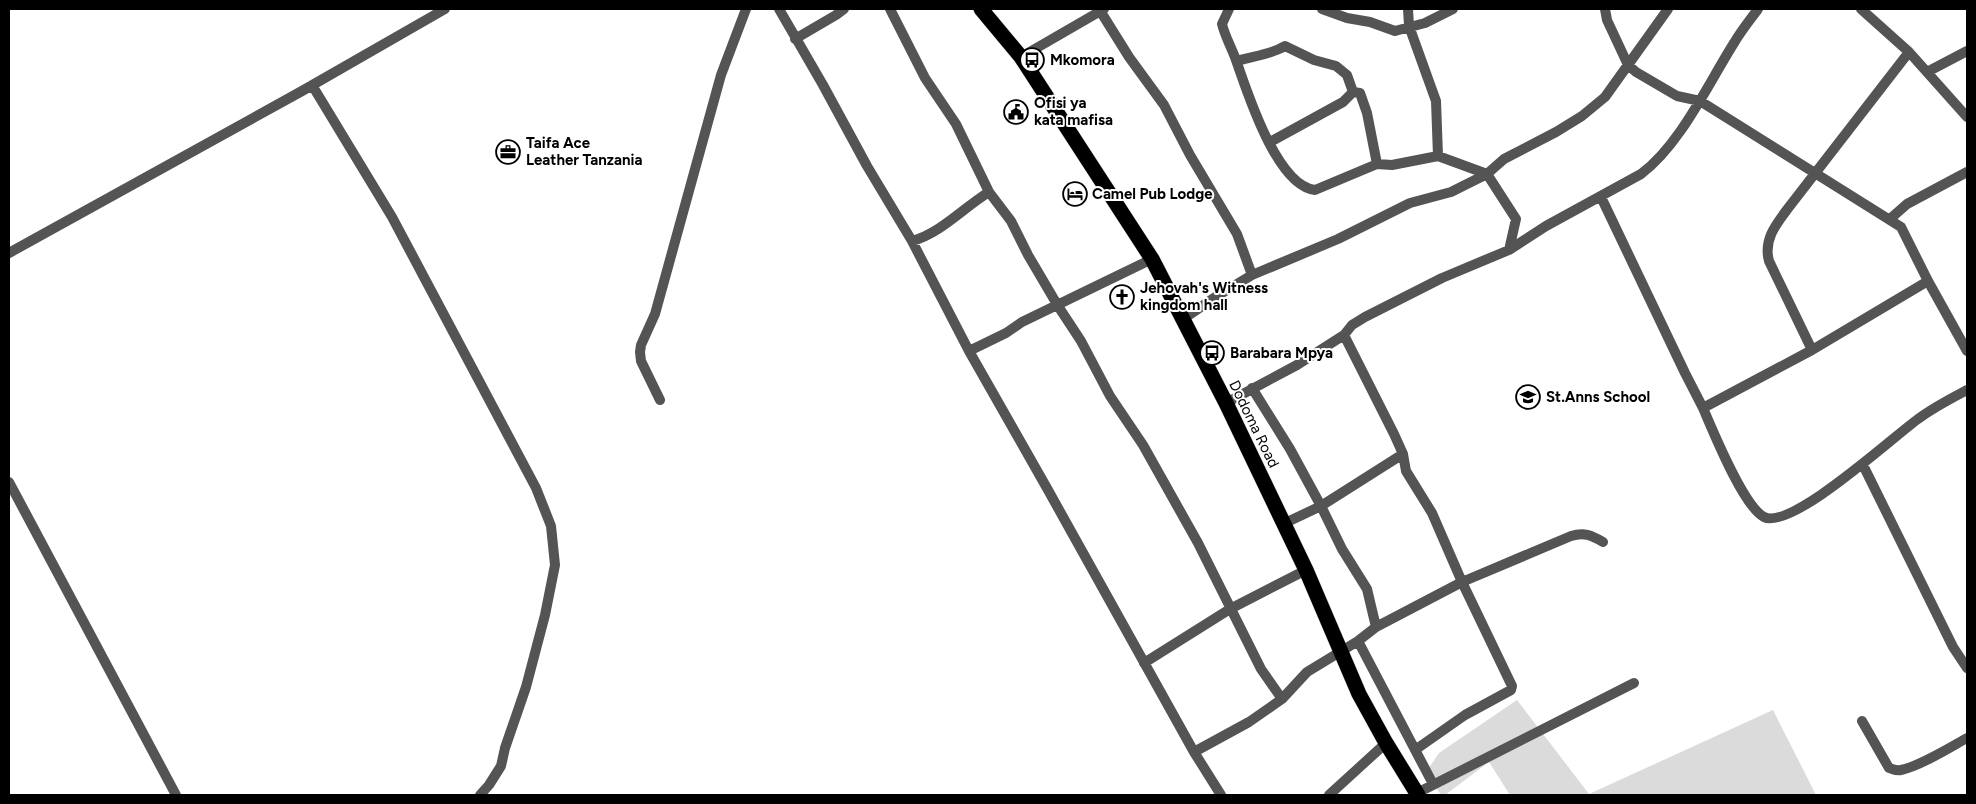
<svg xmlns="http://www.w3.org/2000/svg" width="1976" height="804" font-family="Figtree,sans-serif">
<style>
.green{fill:#dbdbdb}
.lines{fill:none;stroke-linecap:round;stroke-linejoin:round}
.highway-casing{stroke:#dbdbdb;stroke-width:16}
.street{stroke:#545454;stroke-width:10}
.highway{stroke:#000;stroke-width:15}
.labels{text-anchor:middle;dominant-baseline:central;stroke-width:4;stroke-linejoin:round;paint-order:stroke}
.poi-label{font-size:15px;font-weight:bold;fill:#000;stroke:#fff;text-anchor:start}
.street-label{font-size:15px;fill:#000;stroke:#fff}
</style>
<rect width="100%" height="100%" fill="#fff"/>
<path class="green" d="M1517,700l72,94 184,-84 43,85h-306l-21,-33 -44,33h-4l-15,-23 13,-19z"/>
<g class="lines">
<g class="highway-casing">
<path id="highway" d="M981,9l40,48 131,202 74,144 80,167 53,124 27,49 32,52"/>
</g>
<path class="street" d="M779,9l44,76 44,81 45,75 57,110 79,139 146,262 27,43
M890,9l35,69 31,46 33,68 22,29 17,34 30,51 23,35 29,55 33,49 55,98 63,126 21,30
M1099,9l30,48 35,48 26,50 47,79 15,41
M1229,9l-7,15c3,13 11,26 15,39 11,31 40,123 78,127l62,-26 15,1 46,-9
M1322,9l25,9 23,4 25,9 30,-8 28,-14
M1408,9l1,17 27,75 2,55 49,18 29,45 -7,31
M1605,9l2,11 21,45 8,7 41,24 23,5 201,126 27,54 39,70
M1861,9l48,43 58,65
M795,39l41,-24 8,-6
M1021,57l83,-48
M1237,61c16,-5 33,-6 48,-15l29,14 22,6 11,9 6,17 7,1 7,20 10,51
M1927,72l40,-21
M312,85l80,132 144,271 15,38 4,39 -10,50 -19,72 -21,61 -4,18 -12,19 -9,10
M1270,142l73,-40 10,-10
M1601,197l84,176 18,35 109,-58 116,-69
M1890,219l17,-15 60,-32
M912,241c29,-8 51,-33 77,-49
M9,253l293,-162 143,-82
M1183,319l34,-23 35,-21 86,-36 72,-36 41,-11 36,-18 17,-15 52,-27 26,-16 23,-19 63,-88
M1344,335l50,99 9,20 3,17 26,42 30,69 50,104 -1,4 -46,25 -50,35
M1812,350l-43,-89c-6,-22 8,-38 20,-54l120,-155
M969,351l37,-18 16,-11 130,-63
M1252,388l38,61 31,57 21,43 25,40 9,38
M660,400l-19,-39 -1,-9 1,-7 14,-31 66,-239 25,-66
M1226,403l71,-38 47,-30 8,-10 13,-8 77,-39 67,-28 37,-24 95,-52c39,-29 67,-90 93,-131 7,-12 16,-23 24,-34
M1703,408c10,23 40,98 61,109 27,14 130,-81 154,-98 16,-12 32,-20 49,-29
M1863,465l90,182 14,21
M9,482l167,313
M1283,524l38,-18 82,-52
M1358,641l75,143
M1144,663l86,-54 76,-39
M1862,721l27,47c4,1 7,3 12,2 19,-4 48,-22 66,-32
M1194,752l55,-30 33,-23 25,-27 51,-31 18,-14 86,-45 109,-46c13,-4 20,-1 32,6
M1417,793l217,-110
M1329,795l57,-52"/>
<use href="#highway" class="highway"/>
</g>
<defs>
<g id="bus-ring" transform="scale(1.25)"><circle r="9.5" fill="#fff" stroke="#000" stroke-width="1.5"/><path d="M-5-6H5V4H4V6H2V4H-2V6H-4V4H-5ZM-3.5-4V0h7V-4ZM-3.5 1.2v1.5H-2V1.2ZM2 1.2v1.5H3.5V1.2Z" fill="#000"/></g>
<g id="civic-ring" transform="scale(1.25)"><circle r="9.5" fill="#fff" stroke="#000" stroke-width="1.5"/><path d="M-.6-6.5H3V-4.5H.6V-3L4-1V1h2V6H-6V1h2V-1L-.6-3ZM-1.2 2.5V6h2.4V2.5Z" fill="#000"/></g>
<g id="office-ring" transform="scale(1.25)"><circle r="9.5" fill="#fff" stroke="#000" stroke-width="1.5"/><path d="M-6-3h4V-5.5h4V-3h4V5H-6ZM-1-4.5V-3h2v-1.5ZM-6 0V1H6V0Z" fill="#000"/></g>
<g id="hotel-ring" transform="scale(1.25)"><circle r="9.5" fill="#fff" stroke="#000" stroke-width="1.5"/><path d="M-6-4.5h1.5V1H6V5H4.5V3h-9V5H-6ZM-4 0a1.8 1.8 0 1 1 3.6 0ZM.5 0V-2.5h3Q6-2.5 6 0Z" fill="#000"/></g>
<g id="church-ring" transform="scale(1.25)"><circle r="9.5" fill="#fff" stroke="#000" stroke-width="1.5"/><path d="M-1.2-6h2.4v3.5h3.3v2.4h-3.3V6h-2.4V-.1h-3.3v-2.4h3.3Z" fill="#000"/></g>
<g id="school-ring" transform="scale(1.25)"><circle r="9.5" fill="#fff" stroke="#000" stroke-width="1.5"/><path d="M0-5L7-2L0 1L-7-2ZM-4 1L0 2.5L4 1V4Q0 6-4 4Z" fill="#000"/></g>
</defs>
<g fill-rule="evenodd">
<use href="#bus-ring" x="1032" y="60"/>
<use href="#civic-ring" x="1016" y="112"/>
<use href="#office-ring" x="508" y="152"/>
<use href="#hotel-ring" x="1075" y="194"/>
<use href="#church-ring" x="1122" y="297"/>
<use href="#bus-ring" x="1212" y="353"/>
<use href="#school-ring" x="1528" y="397"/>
</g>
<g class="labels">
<g class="poi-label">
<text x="1050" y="60">Mkomora</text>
<text x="1034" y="103">Ofisi ya<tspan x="1034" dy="17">kata mafisa</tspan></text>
<text x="526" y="143">Taifa Ace<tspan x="526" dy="17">Leather Tanzania</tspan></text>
<text x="1092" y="194">Camel Pub Lodge</text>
<text x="1140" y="288">Jehovah's Witness<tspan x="1140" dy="17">kingdom hall</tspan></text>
<text x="1230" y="353">Barabara Mpya</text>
<text x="1546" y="397">St.Anns School</text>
</g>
<g class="street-label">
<text transform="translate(1254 424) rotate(64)">Dodoma Road</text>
</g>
</g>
<rect width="1976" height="804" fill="none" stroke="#000000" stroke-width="20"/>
</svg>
